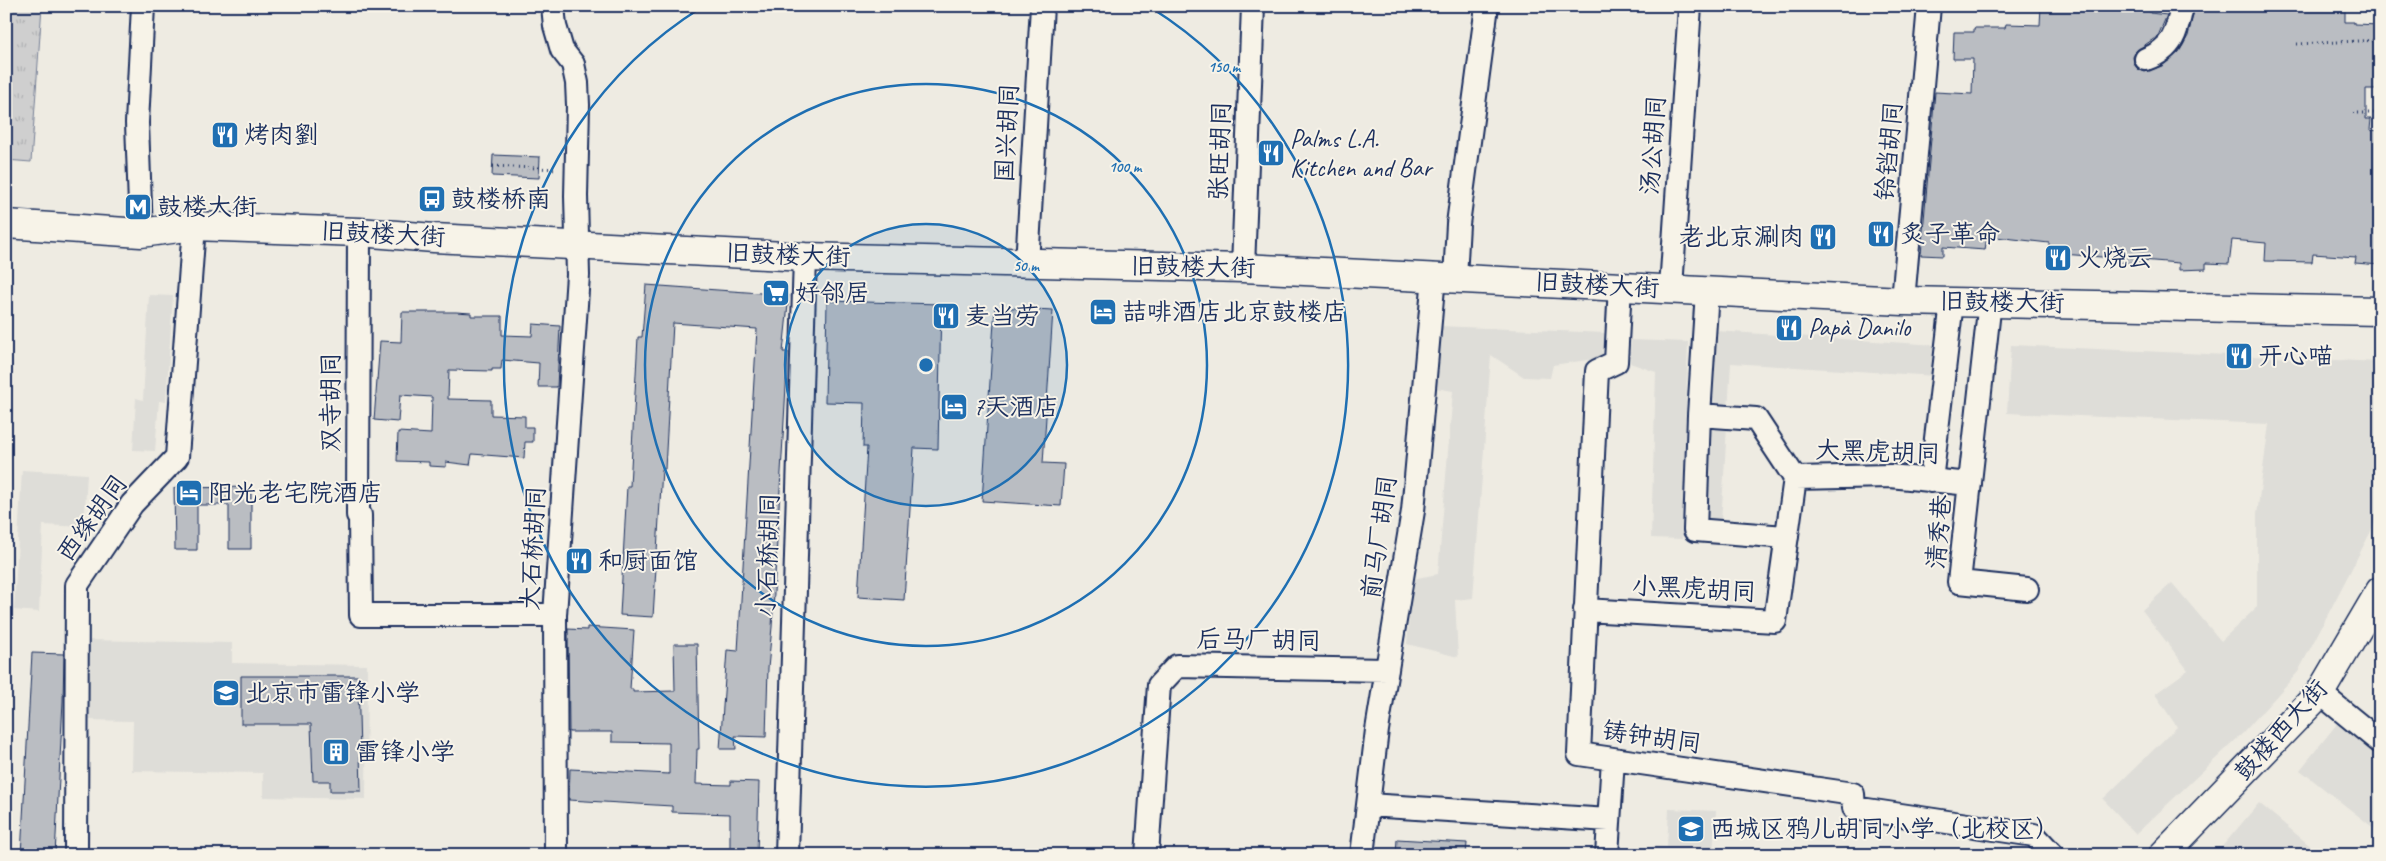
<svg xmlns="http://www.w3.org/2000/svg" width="2386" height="861" font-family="Caveat,'LXGW WenKai TC',sans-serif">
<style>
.built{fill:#deddd8}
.grass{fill:url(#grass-tufts);stroke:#757f96}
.building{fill:#babdc2;stroke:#1b2f5e}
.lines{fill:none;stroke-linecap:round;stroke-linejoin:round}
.minor-casing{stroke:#1b2f5e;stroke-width:26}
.major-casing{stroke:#1b2f5e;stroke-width:31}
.path{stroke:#1b2f5e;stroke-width:3;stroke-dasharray:1 4;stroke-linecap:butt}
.minor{stroke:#f7f3e8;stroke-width:22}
.major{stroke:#f7f3e8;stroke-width:28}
.ring{fill:none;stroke:#1f6fb2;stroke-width:2.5}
.labels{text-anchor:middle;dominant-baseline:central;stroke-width:4;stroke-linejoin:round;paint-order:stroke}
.street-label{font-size:25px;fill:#1b2f5e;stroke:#f7f3e8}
.poi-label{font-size:25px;fill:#1b2f5e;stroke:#f7f3e8;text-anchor:start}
.centre{fill:#1f6fb2;stroke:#f7f3e8;stroke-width:2.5}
.ring-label{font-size:15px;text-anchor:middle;font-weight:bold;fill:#1f6fb2;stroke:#f7f3e8;stroke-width:4;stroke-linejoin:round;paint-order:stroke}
</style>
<defs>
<pattern id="grass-tufts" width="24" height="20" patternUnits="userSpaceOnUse" patternTransform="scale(1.25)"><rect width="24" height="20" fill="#cfcfcf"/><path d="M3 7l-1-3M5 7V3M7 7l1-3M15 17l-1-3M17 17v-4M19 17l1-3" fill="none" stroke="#b1b2b4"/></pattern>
</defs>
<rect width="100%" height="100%" fill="#eeebe2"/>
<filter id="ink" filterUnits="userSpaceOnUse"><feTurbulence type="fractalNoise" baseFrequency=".02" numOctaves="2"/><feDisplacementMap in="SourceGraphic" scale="10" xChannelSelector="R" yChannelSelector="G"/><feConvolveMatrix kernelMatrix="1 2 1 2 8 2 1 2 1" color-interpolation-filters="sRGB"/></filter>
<g filter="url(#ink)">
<path class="built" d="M149,295l24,1 -7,106 -7,-1 -4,50 -22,-1 3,-52 7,2z
M1439,326l167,7 -5,25 -48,7 -3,13 -26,-1 -33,-22 -18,243 -18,2 3,57 -51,-13 5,-65 26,-5 15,-183 -18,-3z
M1716,331l221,14 -2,31 -204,-13 -10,159 -17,-1z
M1631,340l57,2 -6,197 -31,-1 5,-166 -26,-9z
M2011,345l369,17v152l-82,158 -55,61 -107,101 -33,-35 74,-72 -22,-33 33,-24 -46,-60 30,-27 49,58 36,-34v-93l12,-90 -262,-11z
M22,470l65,4 -3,53 -41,-2 -4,87 -25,-2z
M87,640l145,3v20l135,2 -1,134 -103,-2v-24l-131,-2 1,-50 -47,-1z
M2340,720l40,33v80l-80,-63z
M2259,803l62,52h-106z
M1669,809l47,2 -3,43 21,1h-82l1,-9 14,1z"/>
<path class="grass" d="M6,6h36l-11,156 -25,-2z"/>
<path class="building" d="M2041,6h37v4l36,1v-5h36v7l17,2 -9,21 -22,15 -3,6 1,7 4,5 7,3 17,-6 17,-14 9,-16 7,-30h150v16h9v2l26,1v64h-14v30h5l-1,11 10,1v134l-25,-2 1,-6 -43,-3 -1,8 -47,-1 1,-18 -34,-3 -3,24 -23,-1v6l-27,1v-7l-38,-3 -1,4 -25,-2v-4l-66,-5v-10l-62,-7 -2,14 -42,-3v9l-22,-1 14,-163 37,2 1,-35h-20l1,-27h20v-4h31l1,-4 34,1z
M493,155l47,2 -1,21 -47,-2z
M646,285l143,10 -6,57h5l-16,275 -4,41 -2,69 -31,-1 1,13h-16l7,-99 11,1 19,-322 -84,-6 -8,146h-3l-9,148 -33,-2 7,-129h3l8,-149h4z
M827,301l114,3 -3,145 -24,-1 -10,152 -46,-3 9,-150h-4l1,-44 -39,-1z
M995,307l58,3 -10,153 21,1 -3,42 -79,-5z
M402,312h54l15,1v3h31v19l30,1 1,-12 27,2 -3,61h-19l1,-24 -37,-3 -1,9h-9v2l-43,-1 -1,29 43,1v15l34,1v11h8v15h-8l-1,16 -52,-4 -2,11 -24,-3v5l-17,-1v-4l-32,-1 1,-29 33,2 1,-37 -32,-2 -2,27 -24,-2 6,-79 21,1z
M251,487v62h-22v-44h-32v45h-22l-1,-62z
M587,627l47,3 -4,59h3v3l42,-1 -1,-47h23l2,105h-2l-1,35 35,1v-4l28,1 -2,73h-27v-41l-58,-2v-6l-103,-6 1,-31 99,5v-31l-57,-1v-10h-43l-1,-103 19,1z
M32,653l32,1 -1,47 -8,154h-34z
M241,676h117l3,115h-31v-10h-17l-2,-57h-70z
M1397,839l70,4 -1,12h-70z"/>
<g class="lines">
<g class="minor-casing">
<path id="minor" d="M553,6l2,20 7,24 11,14 4,19 1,22 -2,91 2,79 -23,340 1,240
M2146,59c27,-10 31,-27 36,-53
M359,232l-1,283h2l1,100h194
M141,233l-4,-110 6,-117
M1027,264l15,-258
M1243,268l10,-262
M1455,278l3,-54 29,-218
M1620,285l-4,77 -19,9 -18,383 274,40 1,14 180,27 19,20
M1671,288l19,-282
M1707,291l-8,124 -4,115 92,7
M1903,301l26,-295
M1990,301l-31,281 68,7
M1699,415l57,4 39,59 95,-2 80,8
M1931,481l21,-179
M1585,610l190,11 20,-143
M2320,693l60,49
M1368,805l241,15
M76,855l1,-270 55,-81 45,-47 17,-231
M787,855l18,-598
M1147,855l12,-170 18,-19 210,4
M1362,855l15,-125 36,-219 21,-235
M1607,855l6,-96"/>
</g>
<g class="major-casing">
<path id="major" d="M6,224l135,9 53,-7 165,6 75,6 371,19 438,11 660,33 477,10
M2163,855l157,-162 60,-102"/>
</g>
<path class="path" d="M2297,44l83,-4
M2353,113h27
M493,166l64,3"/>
<use href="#minor" class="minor"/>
<use href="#major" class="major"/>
</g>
</g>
<circle cx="926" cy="365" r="141" fill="#1f6fb2" fill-opacity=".12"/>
<g class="ring">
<circle cx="926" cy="365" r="141"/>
<circle cx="926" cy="365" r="281"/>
<path d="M1150 7A422 422 0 1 1 702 7"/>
</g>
<defs>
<g id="restaurant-square" transform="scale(1.4375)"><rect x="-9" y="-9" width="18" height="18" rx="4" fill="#1f6fb2" stroke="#f7f3e8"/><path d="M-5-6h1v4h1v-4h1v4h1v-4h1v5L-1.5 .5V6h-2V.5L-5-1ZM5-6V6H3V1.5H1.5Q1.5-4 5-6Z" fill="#fff"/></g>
<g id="bus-square" transform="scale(1.4375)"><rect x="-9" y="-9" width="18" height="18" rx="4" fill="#1f6fb2" stroke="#f7f3e8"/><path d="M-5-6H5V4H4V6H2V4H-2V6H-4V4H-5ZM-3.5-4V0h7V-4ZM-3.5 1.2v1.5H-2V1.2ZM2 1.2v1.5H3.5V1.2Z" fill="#fff"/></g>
<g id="metro-square" transform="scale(1.4375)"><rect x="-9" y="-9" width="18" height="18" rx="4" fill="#1f6fb2" stroke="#f7f3e8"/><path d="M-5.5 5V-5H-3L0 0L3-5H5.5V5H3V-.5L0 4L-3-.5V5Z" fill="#fff"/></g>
<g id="supermarket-square" transform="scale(1.4375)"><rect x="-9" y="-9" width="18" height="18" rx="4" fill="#1f6fb2" stroke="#f7f3e8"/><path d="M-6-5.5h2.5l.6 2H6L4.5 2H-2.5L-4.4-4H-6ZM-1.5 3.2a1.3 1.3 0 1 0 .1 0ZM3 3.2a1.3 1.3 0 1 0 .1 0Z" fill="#fff"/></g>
<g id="hotel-square" transform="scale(1.4375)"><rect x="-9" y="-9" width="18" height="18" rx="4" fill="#1f6fb2" stroke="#f7f3e8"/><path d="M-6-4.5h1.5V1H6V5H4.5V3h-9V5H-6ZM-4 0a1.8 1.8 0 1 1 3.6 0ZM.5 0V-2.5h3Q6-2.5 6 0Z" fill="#fff"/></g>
<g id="school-square" transform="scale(1.4375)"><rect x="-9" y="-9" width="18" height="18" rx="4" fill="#1f6fb2" stroke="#f7f3e8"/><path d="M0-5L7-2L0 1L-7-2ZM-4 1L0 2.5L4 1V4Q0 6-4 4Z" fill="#fff"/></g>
<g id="building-square" transform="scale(1.4375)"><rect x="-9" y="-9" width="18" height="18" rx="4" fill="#1f6fb2" stroke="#f7f3e8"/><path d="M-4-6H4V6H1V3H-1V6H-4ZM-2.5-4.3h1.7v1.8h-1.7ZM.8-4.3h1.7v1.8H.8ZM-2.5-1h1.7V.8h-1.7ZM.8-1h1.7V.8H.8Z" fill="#fff"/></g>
</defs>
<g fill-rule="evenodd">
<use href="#restaurant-square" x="225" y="135"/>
<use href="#restaurant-square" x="1271" y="153"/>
<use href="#bus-square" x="432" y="199"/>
<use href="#metro-square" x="138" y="207"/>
<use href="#restaurant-square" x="1881" y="234"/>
<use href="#restaurant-square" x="1823" y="237"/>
<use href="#restaurant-square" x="2058" y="258"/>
<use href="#supermarket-square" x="776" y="293"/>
<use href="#hotel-square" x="1103" y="312"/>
<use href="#restaurant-square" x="946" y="316"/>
<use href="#restaurant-square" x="1789" y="328"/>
<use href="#restaurant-square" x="2239" y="356"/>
<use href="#hotel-square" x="954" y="407"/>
<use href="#hotel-square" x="189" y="493"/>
<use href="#restaurant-square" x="579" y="561"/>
<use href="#school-square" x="226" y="693"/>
<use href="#building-square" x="336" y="752"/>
<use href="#school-square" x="1691" y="829"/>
</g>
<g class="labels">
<g class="street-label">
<text transform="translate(1007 133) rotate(-87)">国兴胡同</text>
<text transform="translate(1653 145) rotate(-86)">汤公胡同</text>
<text transform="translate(1220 151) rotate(-88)">张旺胡同</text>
<text transform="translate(1889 151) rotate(-85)">铃铛胡同</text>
<text transform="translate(383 234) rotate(3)">旧鼓楼大街</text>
<text transform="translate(788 255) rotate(2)">旧鼓楼大街</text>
<text transform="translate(1193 267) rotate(1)">旧鼓楼大街</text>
<text transform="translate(1597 285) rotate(3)">旧鼓楼大街</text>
<text transform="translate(2002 302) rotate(1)">旧鼓楼大街</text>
<text transform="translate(331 402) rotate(-90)">双寺胡同</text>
<text transform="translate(1878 452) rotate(2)">大黑虎胡同</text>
<text transform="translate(92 518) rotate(-54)">西绦胡同</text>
<text transform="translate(1939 532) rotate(-85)">清秀巷</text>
<text transform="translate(1379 537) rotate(-82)">前马厂胡同</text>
<text transform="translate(533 548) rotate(-87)">大石桥胡同</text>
<text transform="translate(768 555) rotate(-88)">小石桥胡同</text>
<text transform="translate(1694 589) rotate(3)">小黑虎胡同</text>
<text transform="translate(1259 640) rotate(1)">后马厂胡同</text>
<text transform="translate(2281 730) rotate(-48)">鼓楼西大街</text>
<text transform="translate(1652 737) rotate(8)">铸钟胡同</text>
</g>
<g class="poi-label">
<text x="244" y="135">烤肉劉</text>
<text x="1290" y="139">Palms L.A.<tspan x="1290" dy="29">Kitchen and Bar</tspan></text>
<text x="451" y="199">鼓楼桥南</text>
<text x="157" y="207">鼓楼大街</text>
<text x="1900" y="234">炙子革命</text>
<text x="1804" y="237" text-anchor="end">老北京涮肉</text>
<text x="2077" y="258">火烧云</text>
<text x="795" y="293">好邻居</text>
<text x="1122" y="312">喆啡酒店北京鼓楼店</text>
<text x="965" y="316">麦当劳</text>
<text x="1808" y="328">Papà Danilo</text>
<text x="2258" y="356">开心喵</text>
<text x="973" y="407">7天酒店</text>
<text x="208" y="493">阳光老宅院酒店</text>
<text x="598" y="561">和厨面馆</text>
<text x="245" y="693">北京市雷锋小学</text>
<text x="355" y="752">雷锋小学</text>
<text x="1710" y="829">西城区鸦儿胡同小学（北校区）</text>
</g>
</g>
<circle cx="926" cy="365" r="8" class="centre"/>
<g class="ring-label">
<text x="1224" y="72">150 m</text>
<text x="1125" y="172">100 m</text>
<text x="1026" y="271">50 m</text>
</g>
<rect width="2386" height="861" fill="none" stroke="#f7f3e8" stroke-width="25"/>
<rect x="12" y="12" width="2361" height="836" fill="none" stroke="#1b2f5e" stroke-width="2" filter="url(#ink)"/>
</svg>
